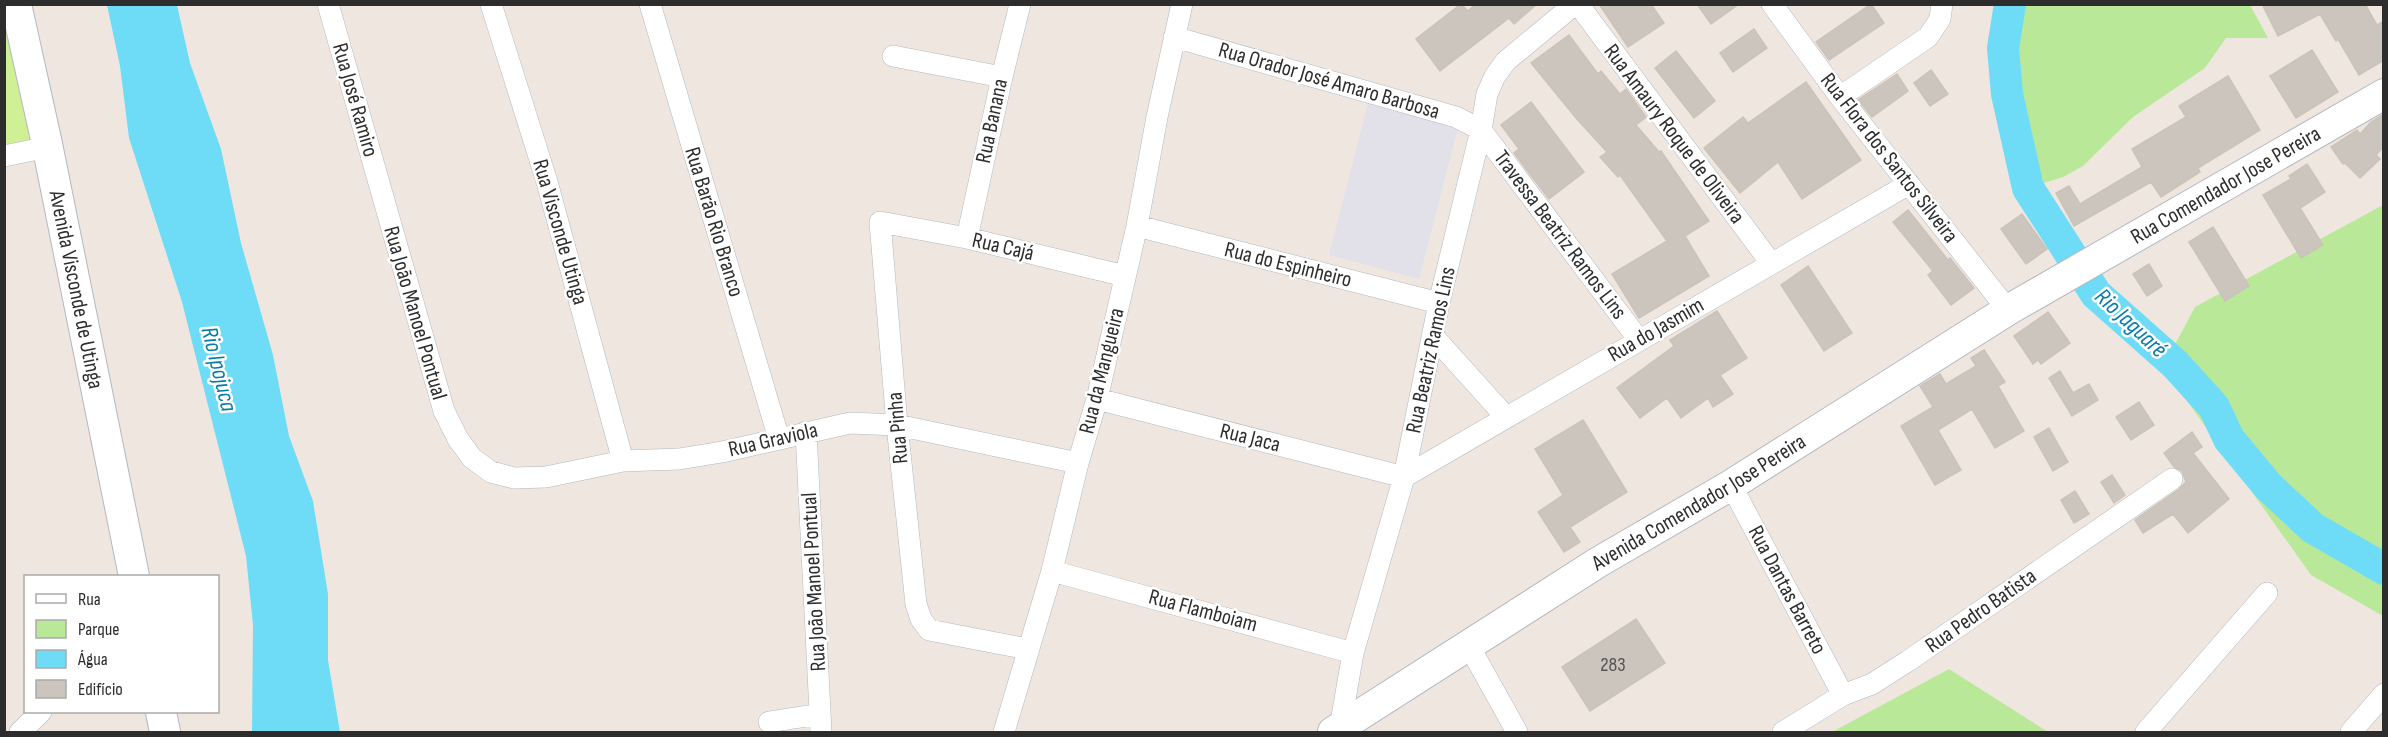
<svg xmlns="http://www.w3.org/2000/svg" width="2388" height="737" font-family="'Sofia Sans Condensed',sans-serif">
<style>
.industrial{fill:#e2e0e8}
.green{fill:#bae899}
.pitch{fill:#d0f095}
.water{fill:#6edcf6}
.lines{fill:none;stroke-linecap:round;stroke-linejoin:round}
.river{stroke:#6edcf6;stroke-width:32}
.building{fill:#cbc5be;stroke:#cbc3b8;stroke-width:1.5}
.street-casing{stroke:#b3b7c1;stroke-width:22}
.secondary-casing{stroke:#b3b7c1;stroke-width:32}
.street{stroke:#fff;stroke-width:21}
.secondary{stroke:#fff;stroke-width:30}
.labels{text-anchor:middle;dominant-baseline:central;stroke-width:5;stroke-linejoin:round;paint-order:stroke}
.number-label{font-size:20px;fill:#545351}
.street-label{font-size:22px;fill:#2d2d2d;stroke:#fff}
.water-label{font-size:24px;font-style:italic;fill:#067da9;stroke:#fff}
</style>
<rect width="100%" height="100%" fill="#efe7df"/>
<path class="industrial" d="M1369,100l90,24 -40,155 -90,-24z"/>
<path class="green" d="M2010,5h240l18,33h-42l-21,30 -72,49 -50,49 -20,11 -35,11 -21,-94 -4,-46z
M2383,205v411l-72,-41 -148,-208 32,-60z
M1949,669l99,63h-216z"/>
<path class="pitch" d="M4,5l29,135 -29,7z"/>
<path class="water" d="M107,5h70l13,58 31,86 20,94 32,112 16,81 24,65 15,93v66l12,72h-88l1,-107 -7,-69 -64,-254 -53,-164 -9,-72z"/>
<g class="lines">
<path class="river" d="M2010,4l-7,44 4,46 21,94 68,106 79,70 39,43 15,32 39,47 45,42 71,41"/>
</g>
<path class="building" d="M1461,4l7,7 8,-7h61l-23,20 -5,-6 -69,53 -24,-32z
M1599,4h52l13,19 -36,24z
M1697,4h42l-28,20z
M1871,4l13,19 -55,37 -13,-18z
M2262,4h103l12,21 7,-4v39l-25,15 -21,-36 -2,2 -16,-27 -42,22z
M1754,29l13,19 -34,24 -13,-19z
M1569,35l29,39 3,-3 19,23 6,-5 20,28 -10,8 23,27 2,-1 48,70 -24,15 24,40 -70,42 -27,-44 55,-33 -47,-66 -2,2 -18,-20 7,-5 -31,-34 -45,-55z
M2312,50l26,42 -42,26 -26,-42z
M1676,51l39,50 -21,17 -39,-50z
M1931,70l17,24 -18,12 -16,-23z
M1897,74l11,17 -36,26 -14,-17z
M2228,76l32,54 -62,38 2,4 -39,25 -10,-15 -77,44 -18,-33 13,-7 11,18 62,-37 -10,-18 54,-32 -7,-11z
M1806,82l55,78 -59,39 -24,-37 -38,31 -36,-45 39,-31 5,6z
M1531,102l53,70 -35,27 -35,-46 5,-4 -18,-24z
M2384,114v32l-8,9 4,4 -20,19 -15,-15 -2,1 -12,-17 26,-17 3,4 11,-12z
M2307,164l18,28 -25,16 23,37 -22,13 -38,-63 28,-16 -2,-3z
M1908,210l40,50 2,-2 24,30 -23,17 -23,-30 5,-4 -40,-49z
M2022,214l25,35 -21,15 -25,-35z
M2213,227l36,59 -24,15 -36,-59z
M2149,264l13,22 -15,10 -14,-22z
M1808,266l44,67 -28,18 -43,-66z
M1717,311l30,47 -27,17 13,19 -20,13 -5,-9 -27,20 -14,-20 -27,20 -23,-30 57,-42 -4,-6z
M2048,312l22,31 -29,21 -3,-4 -5,4 -19,-28z
M1984,350l21,32 -7,4 26,45 -29,17 -23,-39 -34,21 23,40 -26,15 -34,-59 32,-19 -13,-21 20,-12 6,10 30,-18 -5,-8z
M2060,371l13,22 16,-9 9,16 -26,16 -23,-38z
M2139,402l15,23 -23,15 -15,-23z
M1583,420l44,72 -57,35 10,15 -16,10 -26,-40 25,-17 -28,-46z
M2049,428l19,34 -15,9 -19,-34z
M2192,432l10,15 -9,6 36,46 -41,34 -15,-19 -30,19 -8,-13 44,-31 7,-7 -4,-11 -8,-4 -10,-14z
M2112,475l13,20 -11,8 -13,-21z
M2075,491l14,23 -15,9 -13,-23z
M1636,619l29,44 -75,48 -28,-44z"/>
<g class="lines">
<g class="street-casing">
<path id="street" d="M328,4l116,407 14,28 14,19 19,14 23,6 32,-1 77,-16 56,-2 43,-7 128,-29 47,2 181,38
M491,4l56,178 76,279
M650,4l129,435
M1578,4l193,259
M1772,4l68,93 168,213
M1174,37l282,80 25,13 158,210
M893,56l109,21
M1840,97l88,-60 12,-18 2,-15
M4,156l44,-9
M1137,226l302,77
M967,238l35,-161 18,-73
M1434,337l72,80
M1097,399l307,78 505,-293
M806,432l15,300
M1731,485l112,210
M1052,571l301,82
M1469,646l48,86
M1028,649l-99,-19 -8,-11 -5,-15 -19,-179 -17,-203 87,16 158,38
M769,722l51,-8
M1340,728l13,-75 51,-176 35,-174 42,-173 6,-36 8,-18 11,-15 69,-57
M20,732l21,-20
M1004,732l48,-161 26,-108 19,-64 40,-173 20,-109 25,-113
M1783,732l60,-37 29,-11 36,-23 264,-182
M2146,732l121,-139
M2351,732l33,-38"/>
</g>
<g class="secondary-casing">
<g id="secondary">
<path id="s1" d="M16,4l31,140 87,432"/>
<path d="M161,712l4,20"/>
<path id="s2" d="M1333,732l264,-169 134,-78 277,-175 376,-216"/>
</g>
</g>
<use href="#street" class="street"/>
<use href="#secondary" class="secondary"/>
</g>
<g class="labels">
<g class="number-label">
<text x="1613" y="665">283</text>
</g>
<g class="street-label">
<text transform="translate(1329 81) rotate(16)">Rua Orador José Amaro Barbosa</text>
<text transform="translate(355 100) rotate(74)">Rua José Ramiro</text>
<text transform="translate(992 121) rotate(-78)">Rua Banana</text>
<text transform="translate(1674 134) rotate(53)">Rua Amaury Roque de Oliveira</text>
<text transform="translate(1889 158) rotate(52)">Rua Flora dos Santos Silveira</text>
<text stroke="none"><textPath href="#s2" startOffset="1047">Rua Comendador Jose Pereira</textPath></text>
<text transform="translate(714 222) rotate(73)">Rua Barão Rio Branco</text>
<text transform="translate(560 232) rotate(74)">Rua Visconde Utinga</text>
<text transform="translate(1560 235) rotate(53)">Travessa Beatriz Ramos Lins</text>
<text transform="translate(1003 247) rotate(13)">Rua Cajá</text>
<text transform="translate(1288 265) rotate(14)">Rua do Espinheiro</text>
<text stroke="none"><textPath href="#s1" startOffset="292">Avenida Visconde de Utinga</textPath></text>
<text transform="translate(415 313) rotate(74)">Rua João Manoel Pontual</text>
<text transform="translate(1656 330) rotate(-30)">Rua do Jasmim</text>
<text transform="translate(1431 350) rotate(-78)">Rua Beatriz Ramos Lins</text>
<text transform="translate(1102 371) rotate(-76)">Rua da Mangueira</text>
<text transform="translate(898 428) rotate(-95)">Rua Pinha</text>
<text transform="translate(1250 438) rotate(14)">Rua Jaca</text>
<text transform="translate(773 440) rotate(-13)">Rua Graviola</text>
<text stroke="none"><textPath href="#s2" startOffset="432">Avenida Comendador Jose Pereira</textPath></text>
<text transform="translate(814 582) rotate(-93)">Rua João Manoel Pontual</text>
<text transform="translate(1787 590) rotate(62)">Rua Dantas Barreto</text>
<text transform="translate(1203 611) rotate(15)">Rua Flamboiam</text>
<text transform="translate(1981 611) rotate(-35)">Rua Pedro Batista</text>
</g>
<g class="water-label">
<text transform="translate(2131 323) rotate(43)">Rio Jaguaré</text>
<text transform="translate(219 369) rotate(76)">Rio Ipojuca</text>
</g>
</g>
<rect width="2388" height="737" fill="none" stroke="#2d2d2d" stroke-width="12"/>
<rect x="24" y="575" width="195" height="138" fill="#ffffff" stroke="#ababab" stroke-width="1.5"/>
<rect x="36" y="594" width="30" height="9" fill="#ffffff" stroke="#ababab" stroke-width="1.5"/>
<text x="78" y="605" font-size="18" fill="#2d2d2d">Rua</text>
<rect x="36" y="620" width="30" height="18" fill="#bae899" stroke="#ababab" stroke-width="1.5"/>
<text x="78" y="635" font-size="18" fill="#2d2d2d">Parque</text>
<rect x="36" y="650" width="30" height="18" fill="#6edcf6" stroke="#ababab" stroke-width="1.5"/>
<text x="78" y="665" font-size="18" fill="#2d2d2d">Água</text>
<rect x="36" y="680" width="30" height="18" fill="#cbc5be" stroke="#ababab" stroke-width="1.5"/>
<text x="78" y="695" font-size="18" fill="#2d2d2d">Edifício</text>
</svg>
